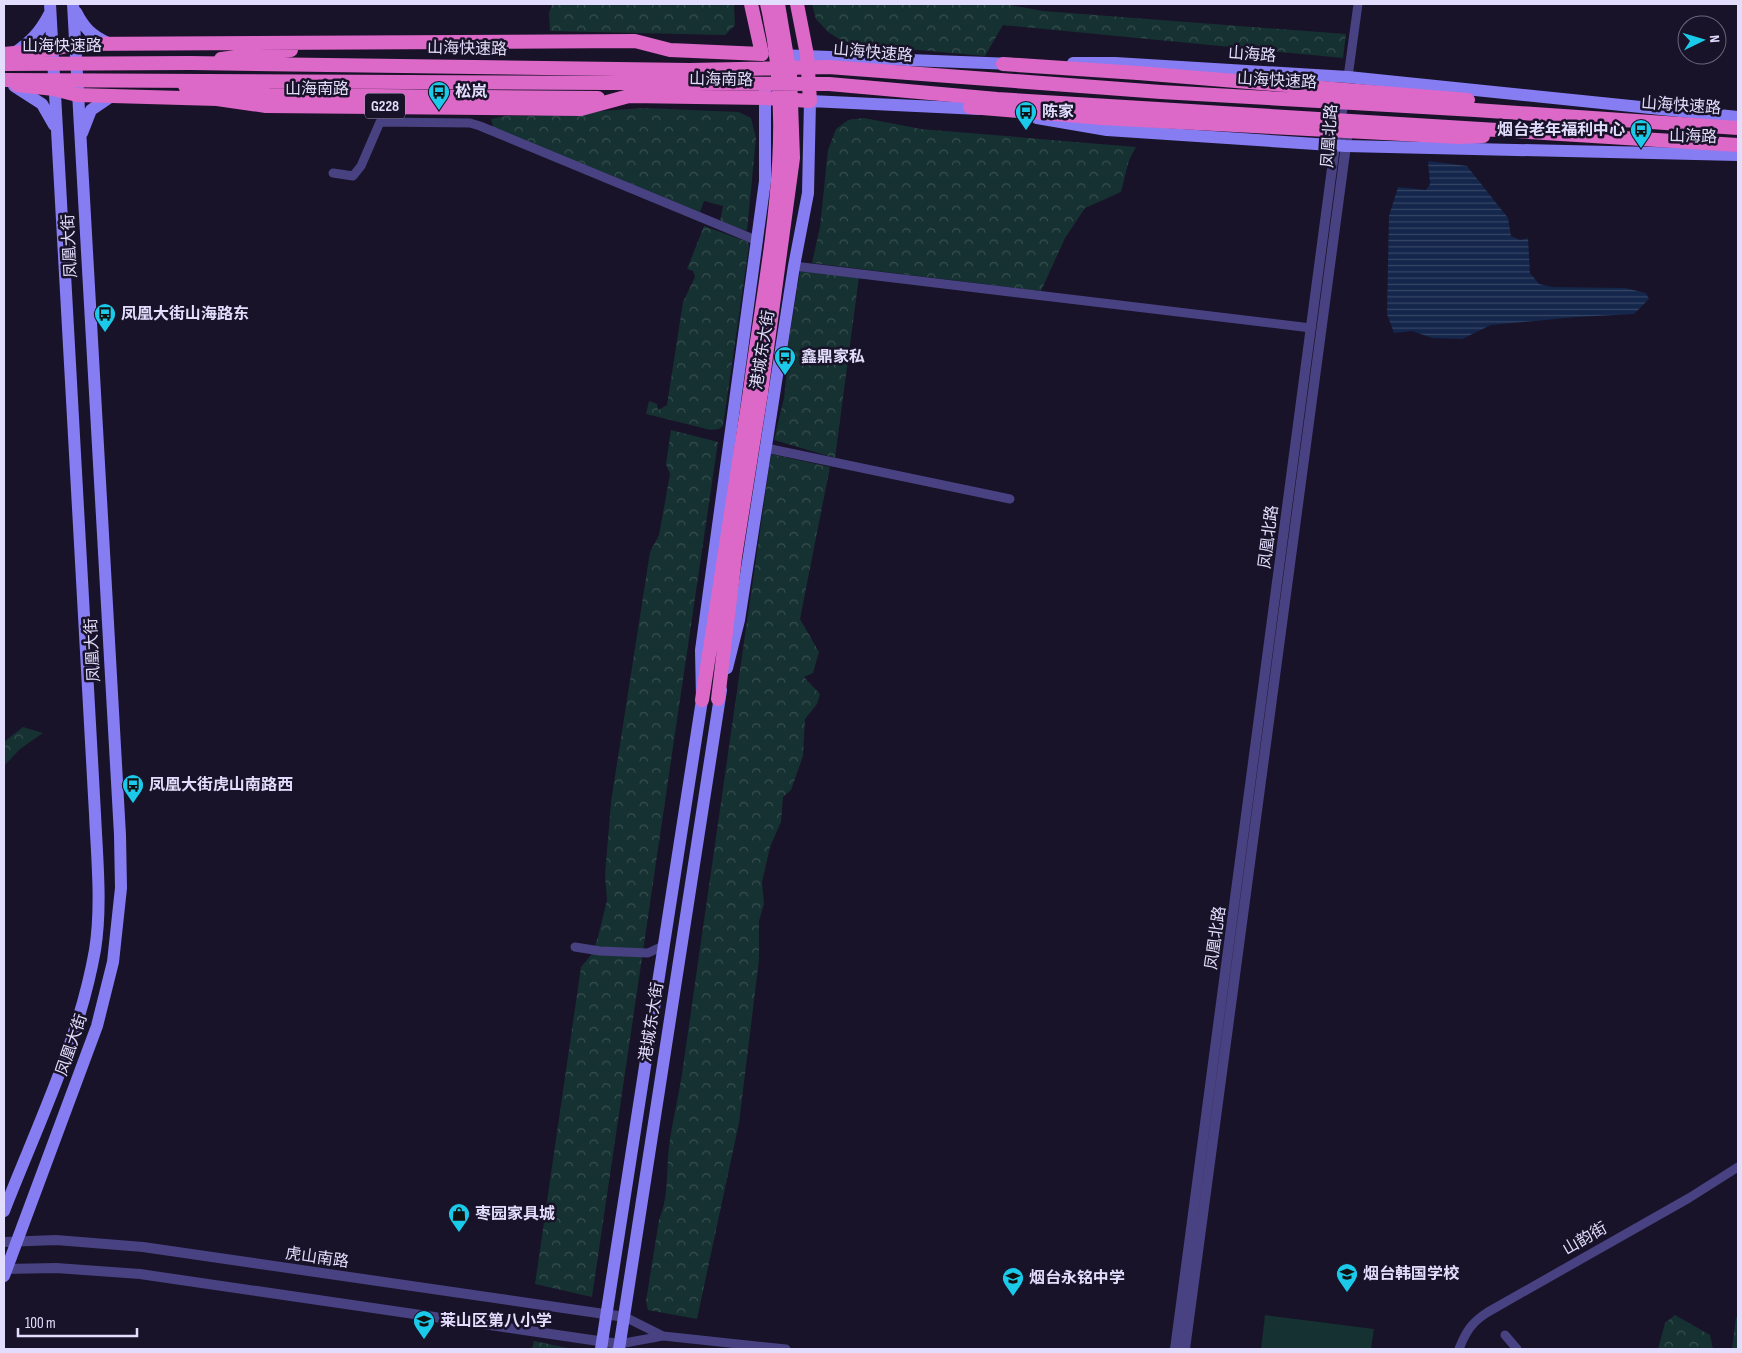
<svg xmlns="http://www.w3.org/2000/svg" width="1742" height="1353" font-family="'Sofia Sans Condensed','Noto Sans SC',sans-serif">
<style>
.forest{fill:url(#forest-crowns)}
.park{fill:#163131}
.water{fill:url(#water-rules)}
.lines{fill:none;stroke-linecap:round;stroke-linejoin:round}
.minor{stroke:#484282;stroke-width:9}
.tertiary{stroke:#484282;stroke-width:10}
.secondary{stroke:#867df3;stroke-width:12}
.trunk{stroke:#dc68c8;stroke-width:14}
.trunk-bridge{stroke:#dc68c8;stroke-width:14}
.labels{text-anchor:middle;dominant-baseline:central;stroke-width:5;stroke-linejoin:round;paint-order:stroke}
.shield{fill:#181328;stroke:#a5a0bc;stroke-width:1}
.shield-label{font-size:15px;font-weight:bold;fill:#e2ddfc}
.street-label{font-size:16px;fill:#e2ddfc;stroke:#181328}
.poi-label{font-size:16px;font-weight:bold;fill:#e2ddfc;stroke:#181328;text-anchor:start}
</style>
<defs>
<pattern id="forest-crowns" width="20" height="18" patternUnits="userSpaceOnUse" patternTransform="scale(1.25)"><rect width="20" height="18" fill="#163131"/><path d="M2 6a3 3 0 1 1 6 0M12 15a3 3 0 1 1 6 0" fill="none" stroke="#384e50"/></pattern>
<pattern id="water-rules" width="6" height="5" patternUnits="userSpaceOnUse" patternTransform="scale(1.25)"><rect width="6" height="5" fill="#14264b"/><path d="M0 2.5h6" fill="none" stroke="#364566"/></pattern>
</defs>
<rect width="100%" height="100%" fill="#181328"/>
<path class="forest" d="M552,4h182l1,21 -10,10 -175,-4 -1,-18z
M812,4h193l38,7 303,23 -3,24 -340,-33 -18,31 -123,-11 -20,-4 -14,-9 -12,-13z
M643,108l96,4 12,6 5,20 -9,93 -27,-10 3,-15 -19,-5 -4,11 -207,-85 -2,-8 14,-3h30z
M864,118l57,11 215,18 -7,13 -8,32 -36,16 -20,30 -24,53 -229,-28 8,-36 8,-77 8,-21 12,-9z
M704,226l44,16 1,4 -26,180 -4,3 -8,1 -65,-16 3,-13 8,3 1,6 9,-5 16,-103 12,-25 -2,-6 -6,-2z
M800,271l59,6 -24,181 -61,-18 10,-42 4,-37v-16z
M671,430l47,12 -126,855 -57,-13 46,-317 11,-13 6,-17 9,-37 -2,-25 6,-73 39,-250 9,-17 11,-61 -4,-10z
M771,454l59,13 -30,152 19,33 -6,21 -9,4 16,17 -3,10 -12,15 -2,37 -12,34 -8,7 -2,25 -11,25 -8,35 2,22 -5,17v39l-20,163 -42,196 -49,-9 -2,-9 13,-81c10,-24 7,-47 10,-73 3,-24 9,-48 13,-73z
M23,727l20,6 -23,16 -16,17v-24z
M1675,1315l35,20 3,14h-55l7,-26z
M1736,1317l2,2v30h-6z
M534,1341l39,8h-41z"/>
<path class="park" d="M1265,1315l109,14 -3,20h-110z"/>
<path class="water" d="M1428,161l39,5 41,52 3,18 9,4 8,-2 2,35 9,11 13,3 73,1 21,5 3,6 -15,15 -58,3 -85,8 -29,14 -30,-1 -20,-7 -18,2 -7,-19 2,-98 9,-29 28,3 4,-6z"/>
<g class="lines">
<path class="minor" d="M1348,77l10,-73
M333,173l20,3 8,-10 19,-44 90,1 10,3 278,115
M794,266l517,62
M766,448l244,51
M575,947l25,4 48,2 15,-7
M625,1317l38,19 123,13
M1505,1335l12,14
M619,1344l44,-8
M1459,1349c7,-18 13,-27 29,-37l201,-114 49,-31"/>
<path class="tertiary" d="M4,1242l52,-2 87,7 482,70
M4,1269l52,-1 84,6 479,70
M1175,1349l160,-1203 10,-50
M1185,1349l162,-1211"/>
<path class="secondary" d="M76,12c8,16 16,24 32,31
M13,54c18,-12 27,-22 37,-41
M778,55l235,9
M1073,63h42l233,14 390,40
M14,86l28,18 12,21
M1037,118l70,12 239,16 392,9
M82,133l9,-23 22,-15
M727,668l12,-48 55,-354 14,-73 2,-92 170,8
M4,1211c33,-85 75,-170 91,-261 7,-43 2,-92 0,-136l-45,-810
M4,1276l93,-250 16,-64 8,-74 -1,-53 -47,-831
M601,1349l101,-649 -1,-50 64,-469v-91
M619,1349l102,-659"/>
<path class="trunk" d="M4,54l50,-5 22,-5 559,-3 35,9 92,4 -11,-50
M221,59l70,-9
M1003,64l135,9
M17,85l37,4 23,6 140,4 49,7 315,3 48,-13 136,2 45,3 -3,-46 -10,-51
M185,86l84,9 329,3
M970,107l132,11
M718,699l17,-142 26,-164
M702,700l48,-309"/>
<path class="trunk-bridge" d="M4,64l186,-1 500,7 138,-3 333,25 314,18 263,18
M1138,73l330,27
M4,80l825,4 168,15 741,46
M1102,118l357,19 24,-1
M750,391c17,-130 48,-257 17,-387
M761,393l32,-235 -3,-83 -12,-71"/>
</g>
<defs>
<g id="bus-pin" transform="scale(1.125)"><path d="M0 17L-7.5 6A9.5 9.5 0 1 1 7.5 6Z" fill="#1bc9e9" stroke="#181328"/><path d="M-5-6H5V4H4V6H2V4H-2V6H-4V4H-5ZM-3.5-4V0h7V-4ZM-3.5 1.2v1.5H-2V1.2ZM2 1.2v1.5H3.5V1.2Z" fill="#111"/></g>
<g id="shop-pin" transform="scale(1.125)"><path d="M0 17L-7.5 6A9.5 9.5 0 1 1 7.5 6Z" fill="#1bc9e9" stroke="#181328"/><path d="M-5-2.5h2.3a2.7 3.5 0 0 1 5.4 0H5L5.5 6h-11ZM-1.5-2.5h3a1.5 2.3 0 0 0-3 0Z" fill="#111"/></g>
<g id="school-pin" transform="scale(1.125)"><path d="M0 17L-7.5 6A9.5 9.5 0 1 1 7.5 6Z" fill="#1bc9e9" stroke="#181328"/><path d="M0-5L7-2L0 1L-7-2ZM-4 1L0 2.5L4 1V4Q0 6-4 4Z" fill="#111"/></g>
</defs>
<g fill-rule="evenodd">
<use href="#bus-pin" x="439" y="92"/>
<use href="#bus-pin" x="1026" y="112"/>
<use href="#bus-pin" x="1641" y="130"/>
<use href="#bus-pin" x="105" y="314"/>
<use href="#bus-pin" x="785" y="357"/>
<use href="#bus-pin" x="133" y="785"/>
<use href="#shop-pin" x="459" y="1214"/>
<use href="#school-pin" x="1347" y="1274"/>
<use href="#school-pin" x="1013" y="1278"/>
<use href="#school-pin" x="424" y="1321"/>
</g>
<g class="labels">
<rect class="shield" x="365" y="93.5" width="40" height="25" rx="4"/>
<g class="shield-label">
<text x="385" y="106">G228</text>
</g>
<g class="street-label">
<text x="62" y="46">山海快速路</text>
<text transform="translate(467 49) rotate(1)">山海快速路</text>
<text transform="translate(873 53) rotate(5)">山海快速路</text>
<text transform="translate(1252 55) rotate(4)">山海路</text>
<text transform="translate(721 80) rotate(1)">山海南路</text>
<text transform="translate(1277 81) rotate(3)">山海快速路</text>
<text x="317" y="89">山海南路</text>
<text transform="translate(1681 106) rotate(4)">山海快速路</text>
<text transform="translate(1330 136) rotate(-86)">凤凰北路</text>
<text transform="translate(1693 137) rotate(1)">山海路</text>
<text transform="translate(70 246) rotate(-93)">凤凰大街</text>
<text transform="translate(763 350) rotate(-81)">港城东大街</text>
<text transform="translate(1269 537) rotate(-83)">凤凰北路</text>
<text transform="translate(93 650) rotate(-93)">凤凰大街</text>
<text transform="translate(1216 938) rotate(-82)">凤凰北路</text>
<text transform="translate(652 1022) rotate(-81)">港城东大街</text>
<text transform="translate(72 1045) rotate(-71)">凤凰大街</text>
<text transform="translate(1585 1239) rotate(-30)">山韵街</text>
<text transform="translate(317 1258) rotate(8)">虎山南路</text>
</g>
<g class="poi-label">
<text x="455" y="92">松岚</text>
<text x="1042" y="112">陈家</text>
<text x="1625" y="130" text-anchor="end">烟台老年福利中心</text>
<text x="121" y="314">凤凰大街山海路东</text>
<text x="801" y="357">鑫鼎家私</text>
<text x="149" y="785">凤凰大街虎山南路西</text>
<text x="475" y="1214">枣园家具城</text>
<text x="1363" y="1274">烟台韩国学校</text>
<text x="1029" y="1278">烟台永铭中学</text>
<text x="440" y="1321">莱山区第八小学</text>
</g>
</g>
<rect width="1742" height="1353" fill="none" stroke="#e2ddfc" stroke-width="10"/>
<g transform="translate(1702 40) rotate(85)"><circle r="24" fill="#181328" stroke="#69647d"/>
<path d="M0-4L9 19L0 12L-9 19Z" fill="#1bc9e9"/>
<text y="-8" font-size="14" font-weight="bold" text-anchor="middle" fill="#e2ddfc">N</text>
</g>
<path d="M18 1328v8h119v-8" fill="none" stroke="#e2ddfc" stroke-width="2.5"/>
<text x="25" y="1328" font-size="15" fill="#e2ddfc" stroke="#181328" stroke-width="4" paint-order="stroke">100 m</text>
</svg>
